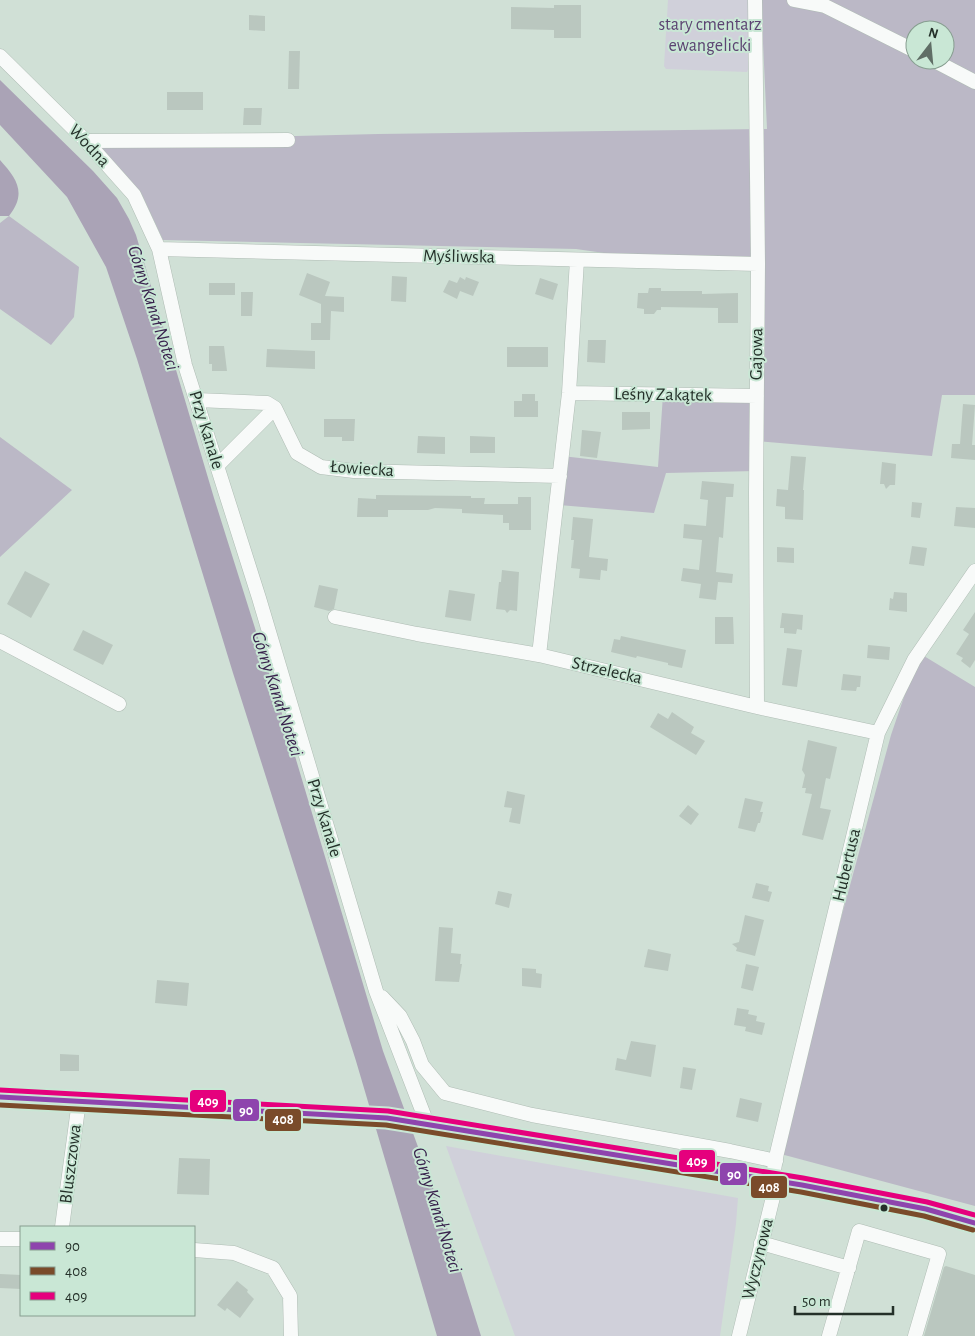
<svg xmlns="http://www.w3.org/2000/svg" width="975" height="1336" font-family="'Alegreya Sans',sans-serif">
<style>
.green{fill:#d0d0da}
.forest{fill:#bbb8c6;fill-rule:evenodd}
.water{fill:#aaa3b6}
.building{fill:#bac7bf}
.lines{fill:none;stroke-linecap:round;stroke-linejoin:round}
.minor-casing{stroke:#afbcb4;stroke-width:15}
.minor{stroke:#f8faf9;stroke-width:14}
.bus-1-casing{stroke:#c9e7d5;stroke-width:9}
.bus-2-casing{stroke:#c9e7d5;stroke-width:9}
.bus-3-casing{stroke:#c9e7d5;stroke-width:9}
.bus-1{stroke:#8e44ad;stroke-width:5}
.bus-2{stroke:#7a4b2a;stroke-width:5}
.bus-3{stroke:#e5007d;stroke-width:5}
.bus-dot{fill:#243029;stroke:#c9e7d5;stroke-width:2}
.labels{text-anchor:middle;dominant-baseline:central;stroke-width:4;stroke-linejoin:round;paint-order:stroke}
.park-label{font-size:18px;fill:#5c4472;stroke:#c9e7d5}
.street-label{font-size:18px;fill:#243029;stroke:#c9e7d5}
.water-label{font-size:19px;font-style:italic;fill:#39224d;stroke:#c9e7d5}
.line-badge{stroke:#c9e7d5;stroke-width:2}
.badge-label{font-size:14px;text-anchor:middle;font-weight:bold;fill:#fff}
</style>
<rect width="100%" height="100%" fill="#d0e0d6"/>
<path class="green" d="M668,0h81v68l-2,4 -81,-3 -2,-3z
M446,1146l292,52 -2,26 -16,112h-205z"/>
<path class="forest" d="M761,0h214v395h-33l-10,61 -175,-15 -1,30 -90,2 -12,40 -95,-8 3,-49 96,11 5,-72 94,1 5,-135h-102l-84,-12 -413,-9 -22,-47 -55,-52 292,-7 389,-5zM915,30h30v30h-30z
M9,216l70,51 -5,50 -23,28 -51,-36v-86z
M0,437l72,53 -72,67z
M919,653l56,34v519l-198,-53 114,-418z"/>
<path class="water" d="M0,80l93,91 24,27 12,21 7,16 78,263 75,238 94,315 61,167 37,118h-44l-81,-275 -123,-388 -96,-314 -31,-92 -39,-70 -67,-72z
M0,160c17,19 27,33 9,56h-9z"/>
<path class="building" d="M554,5h27v33h-27v-8l-43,-1v-22l43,1z
M249,15l16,1v15l-16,-1z
M289,51h11l-1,38h-11z
M167,92h36v18h-36z
M244,108h18l-1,17h-18z
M307,273l23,9 -5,14 19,1v15l-13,-1 -1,29h-19v-17h10v-19l-22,-9z
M392,276l15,1 -1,25 -15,-1z
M460,277l5,3 1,-3 13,5 -6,14 -13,-5 -3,8 -14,-7 6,-12 8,3z
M540,278l18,6 -5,16 -18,-6z
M209,283h26v12h-26z
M649,288h12v3h41v3l36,-1v30h-20v-15l-57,-1v3h-4l-3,4h-10v-5l-7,-1 1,-15h10z
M241,292h12l-1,24h-11z
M588,340h18l-1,23 -18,-1z
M209,346h15l3,25h-15v-7h-3z
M507,347h41v20h-41z
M267,349l48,2v18l-49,-2z
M522,394h13v7h3v16h-24v-16h8z
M963,404l12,1 -3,40h3v15l-24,-2 1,-14h8z
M622,412h28v17l-28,1z
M324,419h31l-1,22h-12v-4h-18z
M582,430l19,2 -4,26 -17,-2z
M418,436l27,1v17l-28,-1z
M470,436l25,1v16h-25z
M791,456l15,1 -3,33h1l-1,30 -18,-1v-12l-9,-1 1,-17 11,1z
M882,462l14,2 -1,21h-5l-4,4 -2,-5h-4z
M702,481l32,3 -1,13h-7l-3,41 -4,-1 -3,35 17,2 -1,9 -14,-1 -2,18 -17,-2 2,-14 -20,-3 2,-13 16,2 3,-30 -19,-2 1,-14 22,2 2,-26 -8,-1z
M376,495l95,1v2h14l-1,6h34v-7h13v33h-22v-7h-6v-8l-41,-2v-4l-27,-1 -7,2h-40v7h-31l1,-19 18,1z
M912,502l10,1 -2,15 -9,-1z
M956,507l19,1v20l-21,-2z
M573,517l20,2 -4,38 19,2 -1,12 -6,-1 -1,10 -21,-2 1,-9 -9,-1 3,-28h-3z
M912,546l15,2 -3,18 -15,-2z
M777,547l17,1v15l-17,-1z
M502,570l17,2 -2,39 -7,-1 -3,3 -2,-3 -9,-1 3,-27h2z
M25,571l25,13 -19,34 -24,-14z
M319,585l19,4 -4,20 -5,2 -15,-4z
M449,590l26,4 -4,27 -26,-4z
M894,592l13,1v19l-18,-2 1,-12 3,1z
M975,612v48l-5,8 -9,-7 2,-3 -7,-4 13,-20 -6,-4z
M782,613l21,2 -1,15 -5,-1 -1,5 -12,-1v-5h-4z
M715,617h18l1,27h-19z
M83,630l30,15 -10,20 -30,-15z
M621,636l65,14 -4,18 -14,-3v-2l-31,-7 -1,2 -25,-6 3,-13 6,1z
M868,645l22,2 -1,13 -22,-2z
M787,648l15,2 -5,37 -15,-2z
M843,674l18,2 -1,11h-3l-1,4 -15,-1z
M672,712l22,15 -3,6 14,8 -9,14 -46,-28 8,-14 10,6z
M808,740l29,7 -7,32 -4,-1 -6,30 11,2 -8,30 -21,-5 10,-41 -7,-1 1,-5h-4l3,-13 -3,-5z
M507,791l18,4 -5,29 -11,-2 3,-14 -8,-1z
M745,798l18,4 -3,10h3l-3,11h-2l-3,9 -17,-4z
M688,805l11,9 -8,11 -12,-9z
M756,883l13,3 -1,5 4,1 -3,10 -17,-4z
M498,891l14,3 -3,14 -14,-4z
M745,915l19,5 -9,36 -19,-5 1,-3 -5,-4 7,-2z
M439,927l14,1 -2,25 10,1 -1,10h2l-3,18 -24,-1z
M648,949l23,5 -3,17 -24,-4z
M746,964l13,3 -6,24 -12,-3z
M522,968l14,1v4l6,1 -1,14 -19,-2z
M157,980l32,3 -2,23 -32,-3z
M737,1008l12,2 -1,4 9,2 -1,5 9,2 -3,12 -17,-4 1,-4 -12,-2z
M631,1041l25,4 -5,32 -36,-7 2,-12 9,2z
M60,1054l19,1v16h-19z
M683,1067l13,2 -4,21 -12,-2z
M740,1098l22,5 -4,19 -22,-5z
M179,1158l31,1 -1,36 -32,-1z
M946,1266l29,9v61h-51l20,-69z
M0,1274l21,1v14l-21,-1z
M237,1281l11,9 -1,2 7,7 -14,19 -13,-10 -2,3 -8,-6z"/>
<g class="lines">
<g class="minor-casing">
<path id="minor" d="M755,0l3,264 -2,228 1,215
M794,0l31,6 90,45
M0,56l86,85 48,54 25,54 26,116 74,233 117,393 51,132
M933,60l42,22
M86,141l202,-1
M159,249l599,15
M569,393l188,3
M197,400l70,3 8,5 22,45 24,14 33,4 206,5
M217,466l58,-58
M335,617l82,17 122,21 218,52 121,26
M0,641l119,63
M539,655l30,-262 8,-133
M382,997l18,19 13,25 9,24 23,28 87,22 198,36 46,10
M0,1097l387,21 385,63
M62,1227l17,-126
M0,1239h21
M761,1243l88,25
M194,1250l40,3 39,15 17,28 1,40
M739,1336l34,-139 -1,-16 5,-28 101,-420 36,-73 61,-89
M829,1336l30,-105 80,23 -24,82"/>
</g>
<use href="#minor" class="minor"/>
<g class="bus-1-casing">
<path id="bus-1" d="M0,1097l387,21 415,67 124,24 49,14"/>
</g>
<g class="bus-2-casing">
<path id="bus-2" d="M0,1105l386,20 415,67 123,24 49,14"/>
</g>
<g class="bus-3-casing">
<path id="bus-3" d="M0,1090l388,21 415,67 124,24 48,13"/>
</g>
<use href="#bus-1" class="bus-1"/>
<use href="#bus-2" class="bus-2"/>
<use href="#bus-3" class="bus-3"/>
</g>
<circle class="bus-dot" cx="884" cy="1208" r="4.5"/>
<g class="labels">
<g class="park-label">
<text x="710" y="25">stary cmentarz<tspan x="710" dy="21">ewangelicki</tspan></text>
</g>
<g class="street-label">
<text transform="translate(89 146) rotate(47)">Wodna</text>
<text transform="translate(459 257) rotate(1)">Myśliwska</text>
<text transform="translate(757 354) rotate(-89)">Gajowa</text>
<text transform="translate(663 395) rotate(1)">Leśny Zakątek</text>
<text transform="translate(206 430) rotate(73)">Przy Kanale</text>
<text transform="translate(362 469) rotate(4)">Łowiecka</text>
<text transform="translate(607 671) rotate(13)">Strzelecka</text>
<text transform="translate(324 818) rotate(73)">Przy Kanale</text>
<text transform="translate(847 865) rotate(-77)">Hubertusa</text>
<text transform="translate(71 1164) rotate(-83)">Bluszczowa</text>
<text transform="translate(758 1259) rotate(-76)">Wyczynowa</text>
</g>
<g class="water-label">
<text transform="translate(153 308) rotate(72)">Górny Kanał Noteci</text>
<text transform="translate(277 694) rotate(72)">Górny Kanał Noteci</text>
<text transform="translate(437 1210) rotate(73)">Górny Kanał Noteci</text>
</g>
</g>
<g class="line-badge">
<rect x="189" y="1089" width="38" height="24" rx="5" fill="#e5007d"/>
<rect x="232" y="1098" width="28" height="24" rx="5" fill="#8e44ad"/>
<rect x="264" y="1108" width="38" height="24" rx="5" fill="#7a4b2a"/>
<rect x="678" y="1149" width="38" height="24" rx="5" fill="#e5007d"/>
<rect x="719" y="1162" width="29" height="24" rx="5" fill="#8e44ad"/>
<rect x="750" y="1175" width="38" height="24" rx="5" fill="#7a4b2a"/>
</g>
<g class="badge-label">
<text x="208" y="1106">409</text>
<text x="246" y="1115">90</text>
<text x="283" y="1124">408</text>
<text x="697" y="1166">409</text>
<text x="734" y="1179">90</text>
<text x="769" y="1192">408</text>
</g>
<rect x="20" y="1226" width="175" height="90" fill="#c9e7d5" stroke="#879e90"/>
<rect x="30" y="1242" width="25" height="8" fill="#8e44ad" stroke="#879e90"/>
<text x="65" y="1251" font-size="15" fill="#243029">90</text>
<rect x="30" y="1267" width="25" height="8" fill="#7a4b2a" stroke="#879e90"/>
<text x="65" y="1276" font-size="15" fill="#243029">408</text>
<rect x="30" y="1292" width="25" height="8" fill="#e5007d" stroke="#879e90"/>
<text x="65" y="1301" font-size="15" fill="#243029">409</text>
<g transform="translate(930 45) rotate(16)"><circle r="24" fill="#c9e7d5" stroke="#879e90"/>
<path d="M0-4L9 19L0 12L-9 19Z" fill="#606e66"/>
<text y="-8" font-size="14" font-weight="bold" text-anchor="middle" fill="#243029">N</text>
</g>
<path d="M795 1306v8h98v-8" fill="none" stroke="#243029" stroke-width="2.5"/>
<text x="802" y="1306" font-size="15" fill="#243029" stroke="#c9e7d5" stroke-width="4" paint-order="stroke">50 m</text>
</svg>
